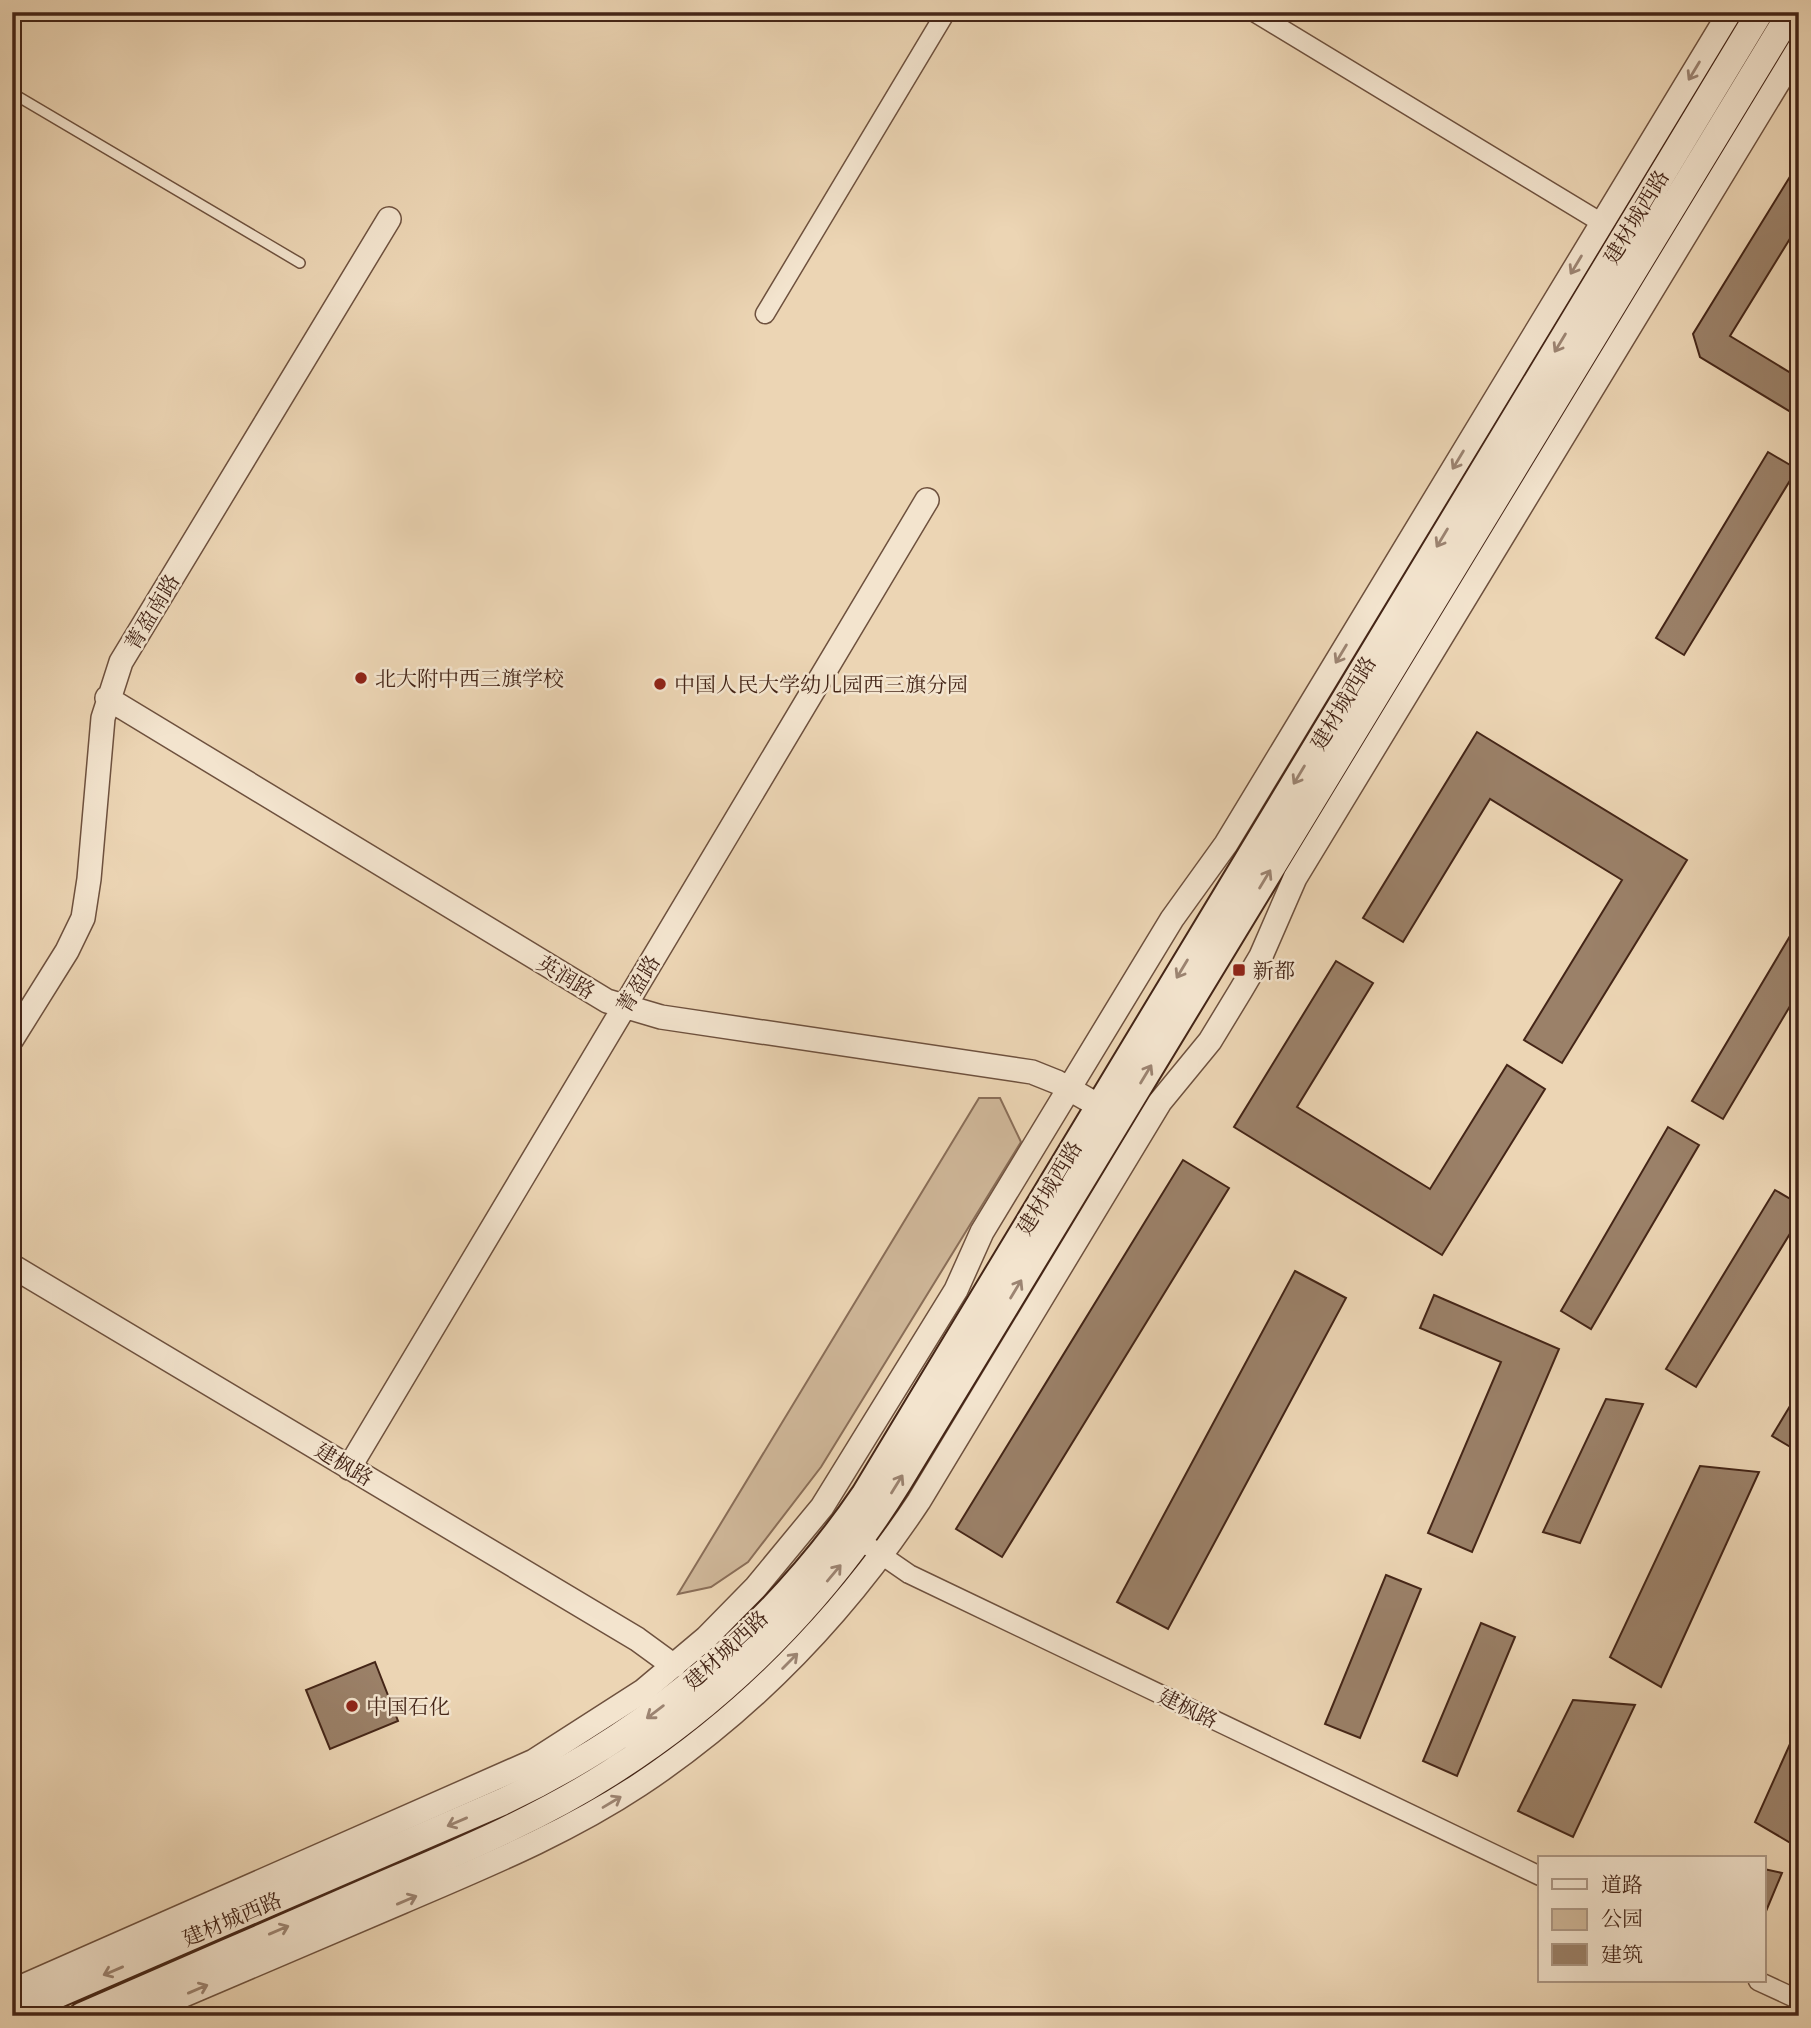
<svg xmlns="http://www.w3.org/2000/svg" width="1811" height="2028" font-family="'Libre Caslon Text','Noto Serif SC',serif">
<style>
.green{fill:#cfb799;stroke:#8a6e58;stroke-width:2}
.building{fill:#9b8169;stroke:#442517;stroke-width:2}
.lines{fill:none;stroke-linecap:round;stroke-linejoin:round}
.service-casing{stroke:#6e513e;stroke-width:12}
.minor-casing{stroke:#6e513e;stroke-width:21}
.tertiary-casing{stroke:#6e513e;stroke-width:26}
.secondary-casing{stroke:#442517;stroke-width:30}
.service{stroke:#f3e4ce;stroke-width:9}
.minor{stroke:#f3e4ce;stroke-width:18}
.tertiary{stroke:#f3e4ce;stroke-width:23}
.secondary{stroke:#f3e4ce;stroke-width:26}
.oneway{stroke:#9c8472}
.poi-dot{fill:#8f2418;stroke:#f3e4ce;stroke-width:2.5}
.labels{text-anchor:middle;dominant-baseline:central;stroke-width:5;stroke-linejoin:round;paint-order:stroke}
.street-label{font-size:21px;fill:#442517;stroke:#f3e4ce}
.poi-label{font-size:21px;fill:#442517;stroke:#f3e4ce;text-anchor:start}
</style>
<rect width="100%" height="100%" fill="#ecd5b4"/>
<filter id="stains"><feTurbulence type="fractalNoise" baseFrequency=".00286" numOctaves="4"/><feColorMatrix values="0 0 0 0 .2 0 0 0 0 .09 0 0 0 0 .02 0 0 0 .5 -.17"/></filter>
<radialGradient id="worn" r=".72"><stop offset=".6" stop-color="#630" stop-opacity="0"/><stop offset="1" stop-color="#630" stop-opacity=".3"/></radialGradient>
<path class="green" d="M979,1098h21l21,44 -200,325 -73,95 -37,25 -33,7z"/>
<path class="building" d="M1799,162v62l-69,112 69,42v39l-99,-60 -7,-23z
M1768,452l29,17 -113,186 -28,-17z
M1477,732l210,128 -125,203 -38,-23 98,-160 -132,-81 -87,143 -40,-24z
M1799,921v70l-76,128 -31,-18z
M1336,961l37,22 -76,124 133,82 77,-124 38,24 -103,166 -208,-128z
M1668,1127l31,18 -108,184 -30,-18z
M1183,1160l46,28 -227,369 -46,-28z
M1775,1190l24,14v15l-103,168 -30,-18z
M1295,1271l51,27 -178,331 -51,-27z
M1434,1295l125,54 -87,203 -44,-19 73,-171 -81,-34z
M1799,1391v61l-27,-16z
M1606,1399l37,5 -63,139 -37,-11z
M1700,1466l59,6 -98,215 -51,-30z
M1386,1575l35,14 -61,149 -35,-14z
M1481,1623l34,14 -58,139 -34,-15z
M375,1662l23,59 -68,28 -24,-59z
M1573,1700l62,5 -62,132 -55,-26z
M1799,1724v124l-44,-26z
M1764,1869l18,4 -18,43z"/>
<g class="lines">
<g class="service-casing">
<path id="service" d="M12,93l288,170"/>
</g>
<g class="minor-casing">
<path id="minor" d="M1254,12l348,211
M765,314l181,-302
M851,1534l58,40 631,302
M1758,1981l41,19"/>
</g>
<g class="tertiary-casing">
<path id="tertiary" d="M107,698l500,303 54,16 371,55 25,10 58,33
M12,1039l55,-88 16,-33 6,-39 14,-161 18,-56 268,-443
M12,1266l625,373 37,27
M349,1468l578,-968
M12,1991l522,-230 109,-70 63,-53 50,-51 66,-80 134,-217 26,-58 190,-313 54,-75 504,-832
M135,2016c89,-38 178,-76 267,-114 81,-35 163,-68 237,-117 113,-75 205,-171 280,-284l241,-399 50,-61 31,-51 20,-34 34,-78 504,-830"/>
</g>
<g class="secondary-casing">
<path id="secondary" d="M12,2014l490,-212c146,-69 272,-174 363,-308l895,-1482
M82,2016c97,-42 194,-85 291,-127 81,-35 162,-68 237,-116 116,-73 216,-174 288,-290l893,-1471"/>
</g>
<use href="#service" class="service"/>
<use href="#minor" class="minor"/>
<use href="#tertiary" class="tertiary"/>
<use href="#secondary" class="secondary"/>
</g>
<defs><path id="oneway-shaft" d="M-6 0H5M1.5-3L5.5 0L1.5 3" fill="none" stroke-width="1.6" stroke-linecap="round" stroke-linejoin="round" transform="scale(1.75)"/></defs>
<g class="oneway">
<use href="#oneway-shaft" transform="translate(1694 71) rotate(121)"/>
<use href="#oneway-shaft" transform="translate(1576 265) rotate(121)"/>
<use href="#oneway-shaft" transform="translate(1560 343) rotate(121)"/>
<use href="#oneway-shaft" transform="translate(1458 460) rotate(121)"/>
<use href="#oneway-shaft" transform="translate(1442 538) rotate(121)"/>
<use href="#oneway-shaft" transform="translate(1341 654) rotate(121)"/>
<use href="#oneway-shaft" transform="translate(1299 775) rotate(121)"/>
<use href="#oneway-shaft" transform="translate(1265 879) rotate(-59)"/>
<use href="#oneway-shaft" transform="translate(1182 969) rotate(121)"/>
<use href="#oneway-shaft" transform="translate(1146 1074) rotate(-59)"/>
<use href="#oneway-shaft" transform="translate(1016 1289) rotate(-59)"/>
<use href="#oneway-shaft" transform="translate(897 1484) rotate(-58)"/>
<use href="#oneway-shaft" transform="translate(834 1573) rotate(-50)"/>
<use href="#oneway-shaft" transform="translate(790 1661) rotate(-45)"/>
<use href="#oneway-shaft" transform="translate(655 1712) rotate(143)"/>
<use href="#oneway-shaft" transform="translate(612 1802) rotate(-31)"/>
<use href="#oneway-shaft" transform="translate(457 1822) rotate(157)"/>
<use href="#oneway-shaft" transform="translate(407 1900) rotate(-23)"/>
<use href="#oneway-shaft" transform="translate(279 1930) rotate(-23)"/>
<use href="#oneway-shaft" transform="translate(113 1971) rotate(157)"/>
<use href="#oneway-shaft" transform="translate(198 1989) rotate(-23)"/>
</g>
<g class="poi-dot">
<circle cx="361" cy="678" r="7"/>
<circle cx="660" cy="684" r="7"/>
<rect x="1232" y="963" width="14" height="14" rx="3.5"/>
<circle cx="352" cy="1706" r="7"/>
</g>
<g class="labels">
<g class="street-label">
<text transform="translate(1636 217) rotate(-59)">建材城西路</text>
<text transform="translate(152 612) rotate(-59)">菁盈南路</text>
<text transform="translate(1343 703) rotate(-59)">建材城西路</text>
<text transform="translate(566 977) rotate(31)">英润路</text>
<text transform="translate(638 984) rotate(-59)">菁盈路</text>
<text transform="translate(1049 1188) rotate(-59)">建材城西路</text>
<text transform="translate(344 1464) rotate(31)">建枫路</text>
<text transform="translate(726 1650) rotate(-43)">建材城西路</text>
<text transform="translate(1188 1708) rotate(26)">建枫路</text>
<text transform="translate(232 1919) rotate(-23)">建材城西路</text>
</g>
<g class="poi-label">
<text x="375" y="678">北大附中西三旗学校</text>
<text x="674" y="684">中国人民大学幼儿园西三旗分园</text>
<text x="1253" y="970">新都</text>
<text x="366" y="1706">中国石化</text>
</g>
</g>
<rect width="1811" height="2028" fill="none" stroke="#ecd5b4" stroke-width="42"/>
<rect x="14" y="14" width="1783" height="2000" fill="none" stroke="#442517" stroke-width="3.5"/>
<rect x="21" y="21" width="1769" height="1986" fill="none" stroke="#442517" stroke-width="2"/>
<rect x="1538" y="1856" width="228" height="126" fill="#f3e4ce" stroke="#ad9885" stroke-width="2"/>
<rect x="1552" y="1879" width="35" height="10" fill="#f3e4ce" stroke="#ad9885" stroke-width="2"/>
<text x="1601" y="1892" font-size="21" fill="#442517">道路</text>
<rect x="1552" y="1909" width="35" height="21" fill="#cfb799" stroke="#ad9885" stroke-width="2"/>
<text x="1601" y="1926" font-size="21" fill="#442517">公园</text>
<rect x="1552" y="1944" width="35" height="21" fill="#9b8169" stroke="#ad9885" stroke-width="2"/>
<text x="1601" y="1962" font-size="21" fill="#442517">建筑</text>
<rect width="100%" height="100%" filter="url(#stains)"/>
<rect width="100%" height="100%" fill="url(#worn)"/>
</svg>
